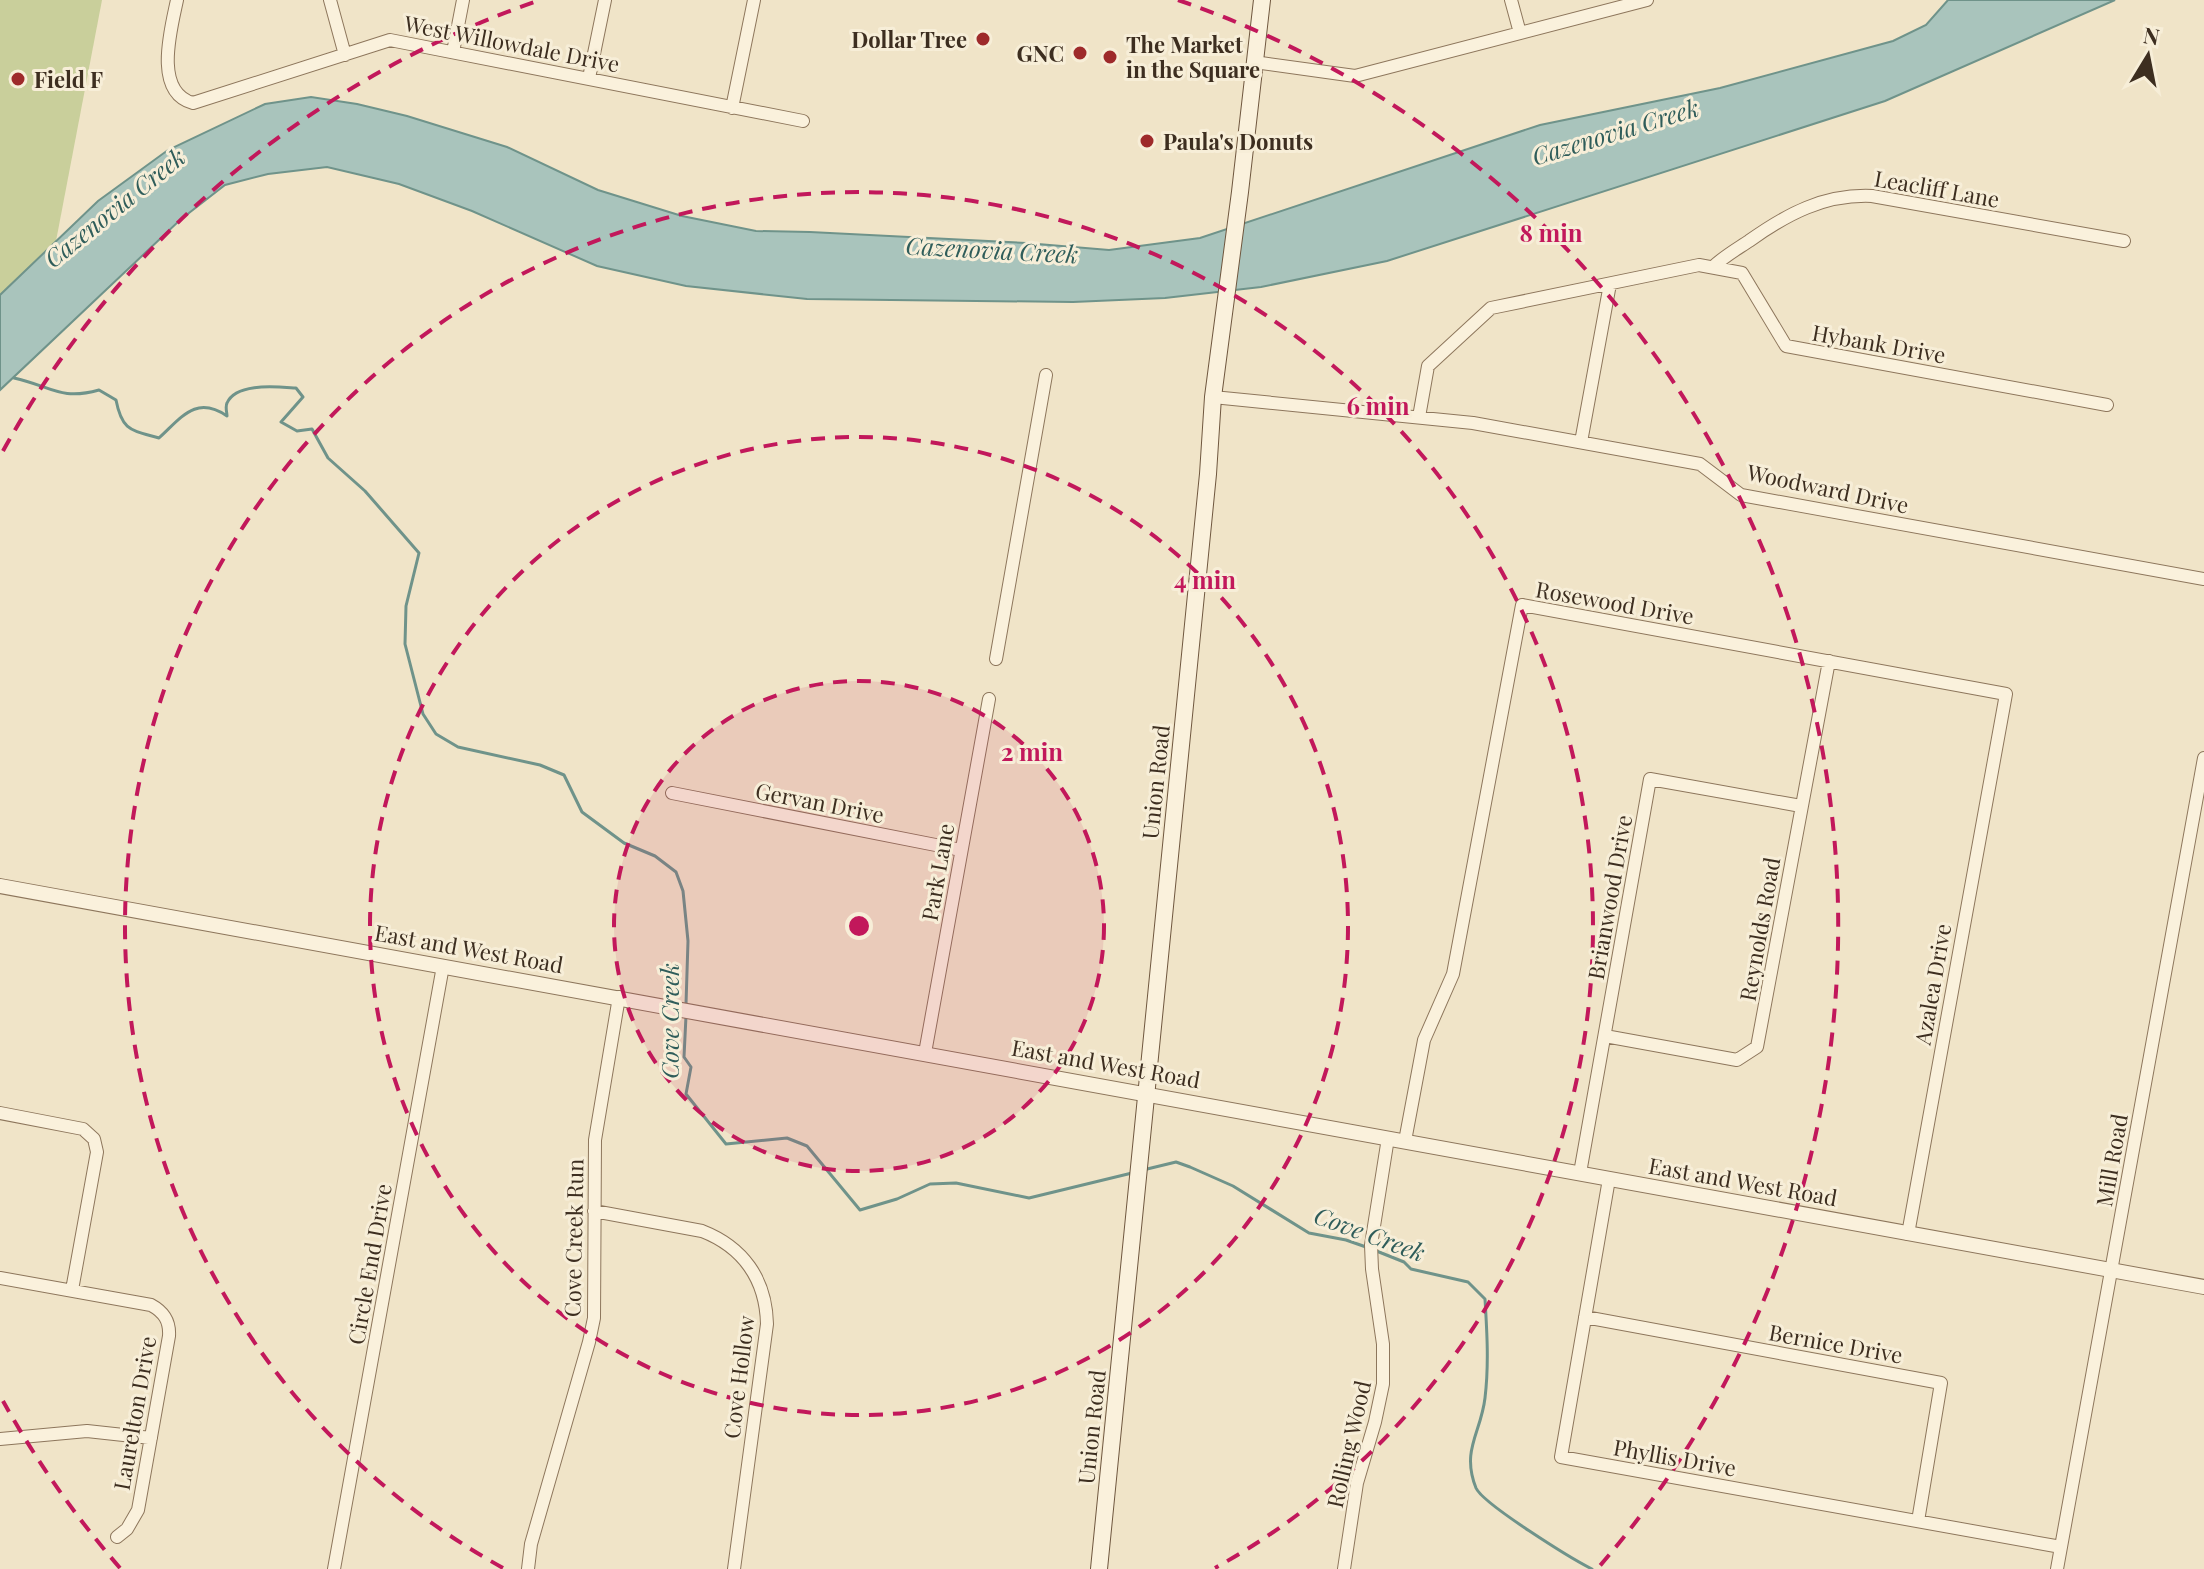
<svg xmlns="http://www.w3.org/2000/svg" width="2204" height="1569" font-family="'Playfair Display',serif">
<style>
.green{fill:#c9cf9b}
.water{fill:#a9c4bc;stroke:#6f938a;stroke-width:2}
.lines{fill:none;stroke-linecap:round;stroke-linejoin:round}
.stream{stroke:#6f938a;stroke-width:3}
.minor-casing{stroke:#8d765c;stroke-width:14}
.tertiary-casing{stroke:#8d765c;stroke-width:16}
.secondary-casing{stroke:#6f573f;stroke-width:18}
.minor{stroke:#faf1dc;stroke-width:12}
.tertiary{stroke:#faf1dc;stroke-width:14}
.secondary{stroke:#faf1dc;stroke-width:16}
.ring{fill:none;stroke:#c2185b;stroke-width:4;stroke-dasharray:14 10}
.poi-dot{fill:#9e2a2b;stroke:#f7eed8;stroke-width:3}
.labels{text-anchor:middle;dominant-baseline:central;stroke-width:6;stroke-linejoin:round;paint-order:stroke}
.poi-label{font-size:22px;font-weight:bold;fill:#3d2e20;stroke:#f7eed8;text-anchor:start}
.street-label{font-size:22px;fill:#3d2e20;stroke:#f7eed8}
.water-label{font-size:24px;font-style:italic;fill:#2f5d5a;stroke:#f7eed8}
.centre{fill:#c2185b;stroke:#f7eed8;stroke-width:4}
.ring-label{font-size:24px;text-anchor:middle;font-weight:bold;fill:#c2185b;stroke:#f7eed8;stroke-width:6;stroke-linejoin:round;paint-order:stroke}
</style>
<rect width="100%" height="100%" fill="#f0e4c8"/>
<path class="green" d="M0,0h102l-46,241 -56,54z"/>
<path class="water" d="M1948,0h167l-230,101 -498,160 -126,26 -96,11 -92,4 -266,-3 -121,-13 -89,-20 -125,-55 -73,-27 -72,-17 -59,7 -43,11 -45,35 -180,170v-95l98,-94 70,-51 97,-46 46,-7 46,7 50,12 100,31 91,43 84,26 74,15 54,1 216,11 83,7 91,-12 340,-113 180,-37 173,-47 33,-16z"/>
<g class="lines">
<path class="stream" d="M14,378c37,8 46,23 85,12l17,10c6,31 15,30 43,38 23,-21 37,-43 68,-22 0,-4 -2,-9 0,-13 9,-21 51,-16 69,-15l7,9 -22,25 16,9 15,-2 16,29 37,33 54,62 -13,53 -1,38 18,70 13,20 22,13 82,18 24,10 18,37 42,31 31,13 21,16 7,19 5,50 -2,63
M686,1016l-2,41 7,10 -5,27 40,50 61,-6 20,8 53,64 37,-11 33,-15 26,-1 73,15 103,-25
M1143,1170l33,-8 14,5 43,19 76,47 37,7 20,7
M1374,1250l30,12 7,7 57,13 17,17c2,33 4,66 0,99 -4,35 -24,52 -9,90 7,16 96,71 116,81"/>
<g class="minor-casing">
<path id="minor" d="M177,0c-6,29 -24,92 16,103l197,-63 413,81
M330,0l15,55
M1511,0l9,33
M453,52l10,-52
M1254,62l101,14 292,-76
M589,78l16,-78
M732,108l22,-108
M1713,267c10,-10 24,-18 36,-26 38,-27 75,-47 123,-45l252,45
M1213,397l260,26 227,41 41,31 463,84
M1419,417l9,-51 63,-58 208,-43 43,8 44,73 321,59
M1581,442l29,-158
M996,659l50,-284
M672,793l289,57
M1605,1036l132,24 20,-13 72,-386
M925,1053l64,-354
M0,1113l83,16 11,10 3,13 -25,138
M1405,1141l19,-101 29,-66 69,-369 484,89 -98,540
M1580,1173l70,-394 151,27
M1609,1179l-48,278 500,90
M594,1211l108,20c41,16 64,48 65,93l-33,245
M0,1278l151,27c13,7 19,16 18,31l-31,174 -11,19 -10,8
M1585,1317l356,66 -23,138
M0,1439l87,-8 64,7
M334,1569l109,-603
M528,1569l3,-25 58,-202 5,-24 1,-178 24,-143
M1344,1569l13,-86 18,-61 8,-38v-40l-11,-75 -1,-24 17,-107
M2057,1569l147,-811"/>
</g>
<g class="tertiary-casing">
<path id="tertiary" d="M0,886l2204,401"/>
</g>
<g class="secondary-casing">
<path id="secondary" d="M1099,1569l109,-1095 5,-77 27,-205 22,-192"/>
</g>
<use href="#minor" class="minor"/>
<use href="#tertiary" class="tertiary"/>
<use href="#secondary" class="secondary"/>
</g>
<circle cx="859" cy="926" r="245" fill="#c2185b" fill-opacity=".12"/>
<g class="ring">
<circle cx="859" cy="926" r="245"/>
<circle cx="859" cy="926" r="489"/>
<path d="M503 1568A734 734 0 1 1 1215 1568"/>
<path d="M120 1568A979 979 0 0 1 3 1401M3 451A979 979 0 0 1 540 0M1178 0A979 979 0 0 1 1598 1568"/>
</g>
<g class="poi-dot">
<circle cx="983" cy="39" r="8"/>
<circle cx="1080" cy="53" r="8"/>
<circle cx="1110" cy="57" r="8"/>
<circle cx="18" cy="79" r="8"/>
<circle cx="1147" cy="141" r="8"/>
</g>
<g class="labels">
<g class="poi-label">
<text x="967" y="39" text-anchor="end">Dollar Tree</text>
<text x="1126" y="44">The Market<tspan x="1126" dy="25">in the Square</tspan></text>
<text x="1064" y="53" text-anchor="end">GNC</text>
<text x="34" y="79">Field F</text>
<text x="1163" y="141">Paula's Donuts</text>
</g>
<g class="street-label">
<text transform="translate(512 43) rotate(11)">West Willowdale Drive</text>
<text transform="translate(1937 188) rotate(10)">Leacliff Lane</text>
<text transform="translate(1879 343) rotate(10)">Hybank Drive</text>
<text transform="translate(1828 488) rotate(12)">Woodward Drive</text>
<text transform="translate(1615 602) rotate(10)">Rosewood Drive</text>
<text transform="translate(1155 782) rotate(-84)">Union Road</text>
<text transform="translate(820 802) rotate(11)">Gervan Drive</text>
<text transform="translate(937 872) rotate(-80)">Park Lane</text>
<text transform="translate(1609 897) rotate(-80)">Brianwood Drive</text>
<text transform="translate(1759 929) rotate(-80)">Reynolds Road</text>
<text transform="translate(469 948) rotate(10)">East and West Road</text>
<text transform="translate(1932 984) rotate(-80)">Azalea Drive</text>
<text transform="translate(1106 1063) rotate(10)">East and West Road</text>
<text transform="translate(2111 1160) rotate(-80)">Mill Road</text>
<text transform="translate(1743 1181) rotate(10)">East and West Road</text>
<text transform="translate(573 1238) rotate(-89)">Cove Creek Run</text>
<text transform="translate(369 1264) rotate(-80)">Circle End Drive</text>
<text transform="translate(1836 1343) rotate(10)">Bernice Drive</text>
<text transform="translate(738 1377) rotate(-83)">Cove Hollow</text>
<text transform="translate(134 1413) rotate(-80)">Laurelton Drive</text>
<text transform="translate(1091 1427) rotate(-84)">Union Road</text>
<text transform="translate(1348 1444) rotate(-77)">Rolling Wood</text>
<text transform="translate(1675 1457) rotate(10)">Phyllis Drive</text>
</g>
<g class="water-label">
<text transform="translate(1615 131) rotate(-17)">Cazenovia Creek</text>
<text transform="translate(114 207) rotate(-39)">Cazenovia Creek</text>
<text transform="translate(992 249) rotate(3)">Cazenovia Creek</text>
<text transform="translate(669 1021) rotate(-90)">Cove Creek</text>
<text transform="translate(1370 1233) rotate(20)">Cove Creek</text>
</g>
</g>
<circle cx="859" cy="926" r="12" class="centre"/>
<g class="ring-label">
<text x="1551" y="242">8 min</text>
<text x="1378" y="415">6 min</text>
<text x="1205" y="589">4 min</text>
<text x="1032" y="761">2 min</text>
</g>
<g transform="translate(2148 56) rotate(10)" stroke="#f7eed8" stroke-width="6" paint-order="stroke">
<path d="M0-6L14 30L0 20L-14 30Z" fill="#3d2e20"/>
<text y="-12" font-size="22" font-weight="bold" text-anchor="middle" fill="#3d2e20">N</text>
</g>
</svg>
